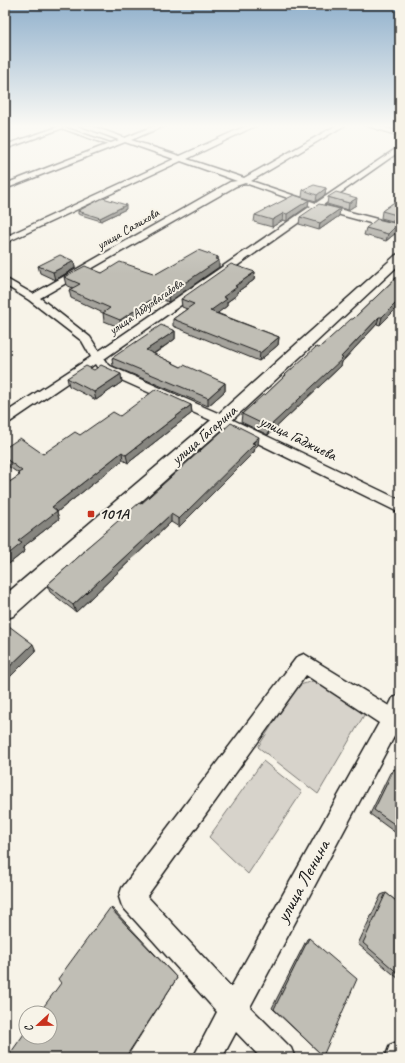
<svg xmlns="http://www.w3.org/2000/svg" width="405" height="1063" font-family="Caveat,sans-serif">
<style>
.green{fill:#d7d3cb;stroke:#7a7874}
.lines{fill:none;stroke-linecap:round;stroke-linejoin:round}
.service-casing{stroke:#1c1c1c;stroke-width:3}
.minor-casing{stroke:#1c1c1c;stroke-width:3}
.tertiary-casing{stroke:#1c1c1c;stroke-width:3}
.service{fill:#f7f3e8;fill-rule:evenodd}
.minor{fill:#f7f3e8;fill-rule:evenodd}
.tertiary{fill:#f7f3e8;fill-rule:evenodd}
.wall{fill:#a5a39c;stroke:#1c1c1c}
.shaded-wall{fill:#86857f;stroke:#1c1c1c}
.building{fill:#c0beb5;stroke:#1c1c1c}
.poi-dot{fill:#c8321e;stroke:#f7f3e8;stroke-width:1.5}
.labels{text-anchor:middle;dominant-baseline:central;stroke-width:4;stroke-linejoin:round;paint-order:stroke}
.far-street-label{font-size:13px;fill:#1c1c1c;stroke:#f7f3e8}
.street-label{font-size:16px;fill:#1c1c1c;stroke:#f7f3e8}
.poi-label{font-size:16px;font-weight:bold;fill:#1c1c1c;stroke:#f7f3e8;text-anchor:start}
.near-street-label{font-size:19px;fill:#1c1c1c;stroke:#f7f3e8}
</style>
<rect width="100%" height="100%" fill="#f7f3e8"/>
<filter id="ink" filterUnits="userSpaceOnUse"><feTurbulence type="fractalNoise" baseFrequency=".025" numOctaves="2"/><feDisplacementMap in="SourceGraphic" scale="8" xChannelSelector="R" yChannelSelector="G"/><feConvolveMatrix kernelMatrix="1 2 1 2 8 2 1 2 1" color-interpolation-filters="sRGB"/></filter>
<g filter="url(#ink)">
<path class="green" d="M319,679l48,31 -49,84 -60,-47 39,-61z
M263,761l39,31 -54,82 -39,-37z"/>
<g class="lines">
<g class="service-casing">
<path id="service" d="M58,125l55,19 1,1 -3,1 -58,-21z"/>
</g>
<g class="minor-casing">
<path id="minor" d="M79,125h10l36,13 31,-13h10l-35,15 49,16 68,-31h9l-70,34 57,19 93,-53h8l-94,56 65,22 84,-57v5l-77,54 77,20v6l-82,-22 -214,150 4,6 119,52 173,83v13l-183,-90 -118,-53 -4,-6 -85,58 -5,1v-10l86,-56 -9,-16 -53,-41 -24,-15v-7l28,16 197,-112 7,-1 -56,-20 -176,82v-6l169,-78 -49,-17 -120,47v-5l114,-44zM245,183l66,23 -212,145 -9,-14 -50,-39 196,-112z
M365,125h12l23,7v4z
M58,127l5,1 -58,21v-4z
M304,654l85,52 4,-8 7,-3v40l-4,-2 -146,274 41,41 4,10h-34l-25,-26 -14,26h-29l24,-46 -95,-106 -3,-9 3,-9 175,-231zM306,675l73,48 -148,264 -84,-91z
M400,1041v17h-15l5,-13z"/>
</g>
<g class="tertiary-casing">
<path id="tertiary" d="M400,254v10l-172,160 -215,192 -8,3v-24l211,-179 180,-161z"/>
</g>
<use href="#service" class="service"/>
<use href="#minor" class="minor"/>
<use href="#tertiary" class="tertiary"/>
</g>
<path class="wall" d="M326,188l-1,7 -9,6 -14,-4 1,-7z
M328,197l28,8 -8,5 -21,-6z
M400,198v25l-19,-5 1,-7z
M309,200l-1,6 -21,15 -4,-1 -11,7 -18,-5 1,-7z
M126,209l-25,12 -23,-7v-3z
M339,216l-20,14 -20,-6 1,-7z
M398,224l-1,8 -11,9 -22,-6 2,-7z
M218,257l1,10 -50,35 -6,-2 -42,28 -17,-7 -1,-8 -32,-15 -2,-8 4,-2 -7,-3 -2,-8 38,-4 54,1z
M74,261l1,7 -20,12 -15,-7 -2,-7z
M255,272l-1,8 -17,12v3l-10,7v4l-10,7 62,24 -1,8 -19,16 -86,-35v-7l14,-10 -5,-2 -1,-8z
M400,274v31l-20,20 -3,-1 -35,38 -1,4 -73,69 -27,-13 1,-8 23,-19 19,-18 1,-2 34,-27 34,-29z
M175,331v8l-21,15 27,13 44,16v8l-17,15 -95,-40 -1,-8z
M67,378l55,4 -26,18 -27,-14z
M191,405l1,8 -64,50 -5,-3 -66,52 2,7 -36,28 2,4 -20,16v-82l14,-9 -1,-3 -13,-9v-16l38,6 77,-38z
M258,445l-3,3 -1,4 -75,75 -8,-5 -95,90 -26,-20 -3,-7 37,-33v-2l57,-46z
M394,769l6,4v63l-30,-22 20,-41z
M386,893l14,11v76l-42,-36 23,-49z
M309,938l14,118 -3,-3 -48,-45 35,-69z"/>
<path class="shaded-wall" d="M326,188l-1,7 -9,6 1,-6z
M357,198l-1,7 -8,5 1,-7z
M309,200l-1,6 -21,15v-7z
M126,205v4l-25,12 -1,-3z
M340,209l-1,7 -20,14 1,-7z
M284,213l-1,7 -11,7v-7z
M398,224l-1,8 -11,9 2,-7z
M218,257v4l1,-1v7l-50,35 -1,-8z
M74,261l1,7 -20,12 -2,-8z
M255,272l-1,8 -17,12v3l-10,7v4l-17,13v-8l13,-14 12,-11z
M163,292v8l-42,28 -1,-8z
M400,299v6l-20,20 2,-8z
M379,317l-2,7 -35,38 -1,4 -73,69 1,-8 72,-70z
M175,331v8l-28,19 -1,-8z
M279,337l-1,8 -19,16 1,-8z
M121,374l1,8 -26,18 -2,-8z
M225,383v8l-17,15v-8z
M191,405l1,8 -64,50 -2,-8z
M259,437l-1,8 -3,3 -1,4 -75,75v-8z
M122,452l1,8 -66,52 2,7 -36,28 2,4 -20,16v-10l13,-16 34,-34z
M171,514v8l-95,90 -3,-7z
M33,644l3,7 -31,31v-11z
M110,908l3,1 64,69 -51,80h-1z"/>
<path class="building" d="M314,185l12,3 -9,7 -14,-5z
M336,192l21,6 -8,5 -21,-6z
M294,195l15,5 -22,14 -3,-1 -12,7 -17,-5z
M103,198l23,7 -26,13 -22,-7z
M400,198v18l-18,-5z
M319,204l21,5 -20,14 -20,-6z
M377,219l21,5 -10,10 -22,-6z
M198,250l20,7 -3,2 4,1 -51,34 -5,-2 -43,28 -17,-7 7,-5 -41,-18 11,-6 -16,-7 21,-11 17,7 18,-11 36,12z
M60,255l14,6 -21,11 -15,-6z
M231,264l24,8 -20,14 2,1 -14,10 4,2 -17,12 69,26 -19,16 -87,-34 21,-15 -13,-5z
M400,274v25l-18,18h-3l-38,40 2,1 -74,69 -27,-13 21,-19h2l21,-20h-1l31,-28 3,1 32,-29h2z
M161,325l14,6 -29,19 35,17 3,-2 41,18 -17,15 -96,-40z
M101,365l20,9 -27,18 -27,-14 19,-12 8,4z
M156,389l35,16 -65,50 -4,-3 -70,55 5,4 -39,30 4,2 -17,14v-72l15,-10 -2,-2 4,-2 -17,-13v-10l15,-10 23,16 32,-22 5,3 33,-23 7,4z
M231,423l28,14 -7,6 3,1 -76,75 -8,-5 -98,91 -26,-20 38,-34 -1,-1 55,-47 2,1z
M5,623l28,21 -28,27z
M394,769l6,4v55l-26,-18z
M386,893l14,11v71l-37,-32z
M110,908l67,70 -52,80h-118l19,-27v6h24v-24h-11l22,-30 -3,-4z
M309,938l48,41 -34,77 -49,-47z"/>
</g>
<linearGradient id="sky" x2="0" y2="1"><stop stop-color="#90b0cc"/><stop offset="0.46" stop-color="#fbfaf5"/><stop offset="1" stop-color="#fbfaf5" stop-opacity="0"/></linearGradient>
<rect width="405" height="274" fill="url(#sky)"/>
<rect class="poi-dot" x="87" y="510" width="8" height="8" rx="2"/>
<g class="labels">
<g class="far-street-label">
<text transform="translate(128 229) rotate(-30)">улица Салихова</text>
<text transform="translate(146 307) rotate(-35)">улица Абдулвагабова</text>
</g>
<g class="street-label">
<text transform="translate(204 435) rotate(-41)">улица Гагарина</text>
<text transform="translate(298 438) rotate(26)">улица Гаджиева</text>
</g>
<g class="poi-label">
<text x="99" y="514">101А</text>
</g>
<g class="near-street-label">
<text transform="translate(303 881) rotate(-61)">улица Ленина</text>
</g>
</g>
<rect width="405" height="1063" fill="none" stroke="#f7f3e8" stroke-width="20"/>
<rect x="10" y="10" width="385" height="1043" fill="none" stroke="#1c1c1c" stroke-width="1.5" filter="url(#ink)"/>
<g transform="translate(38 1025) rotate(248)"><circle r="19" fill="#f7f3e8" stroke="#9f9d96"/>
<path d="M0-3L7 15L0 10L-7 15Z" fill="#c8321e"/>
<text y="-6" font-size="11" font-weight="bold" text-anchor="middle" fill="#1c1c1c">С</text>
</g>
</svg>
